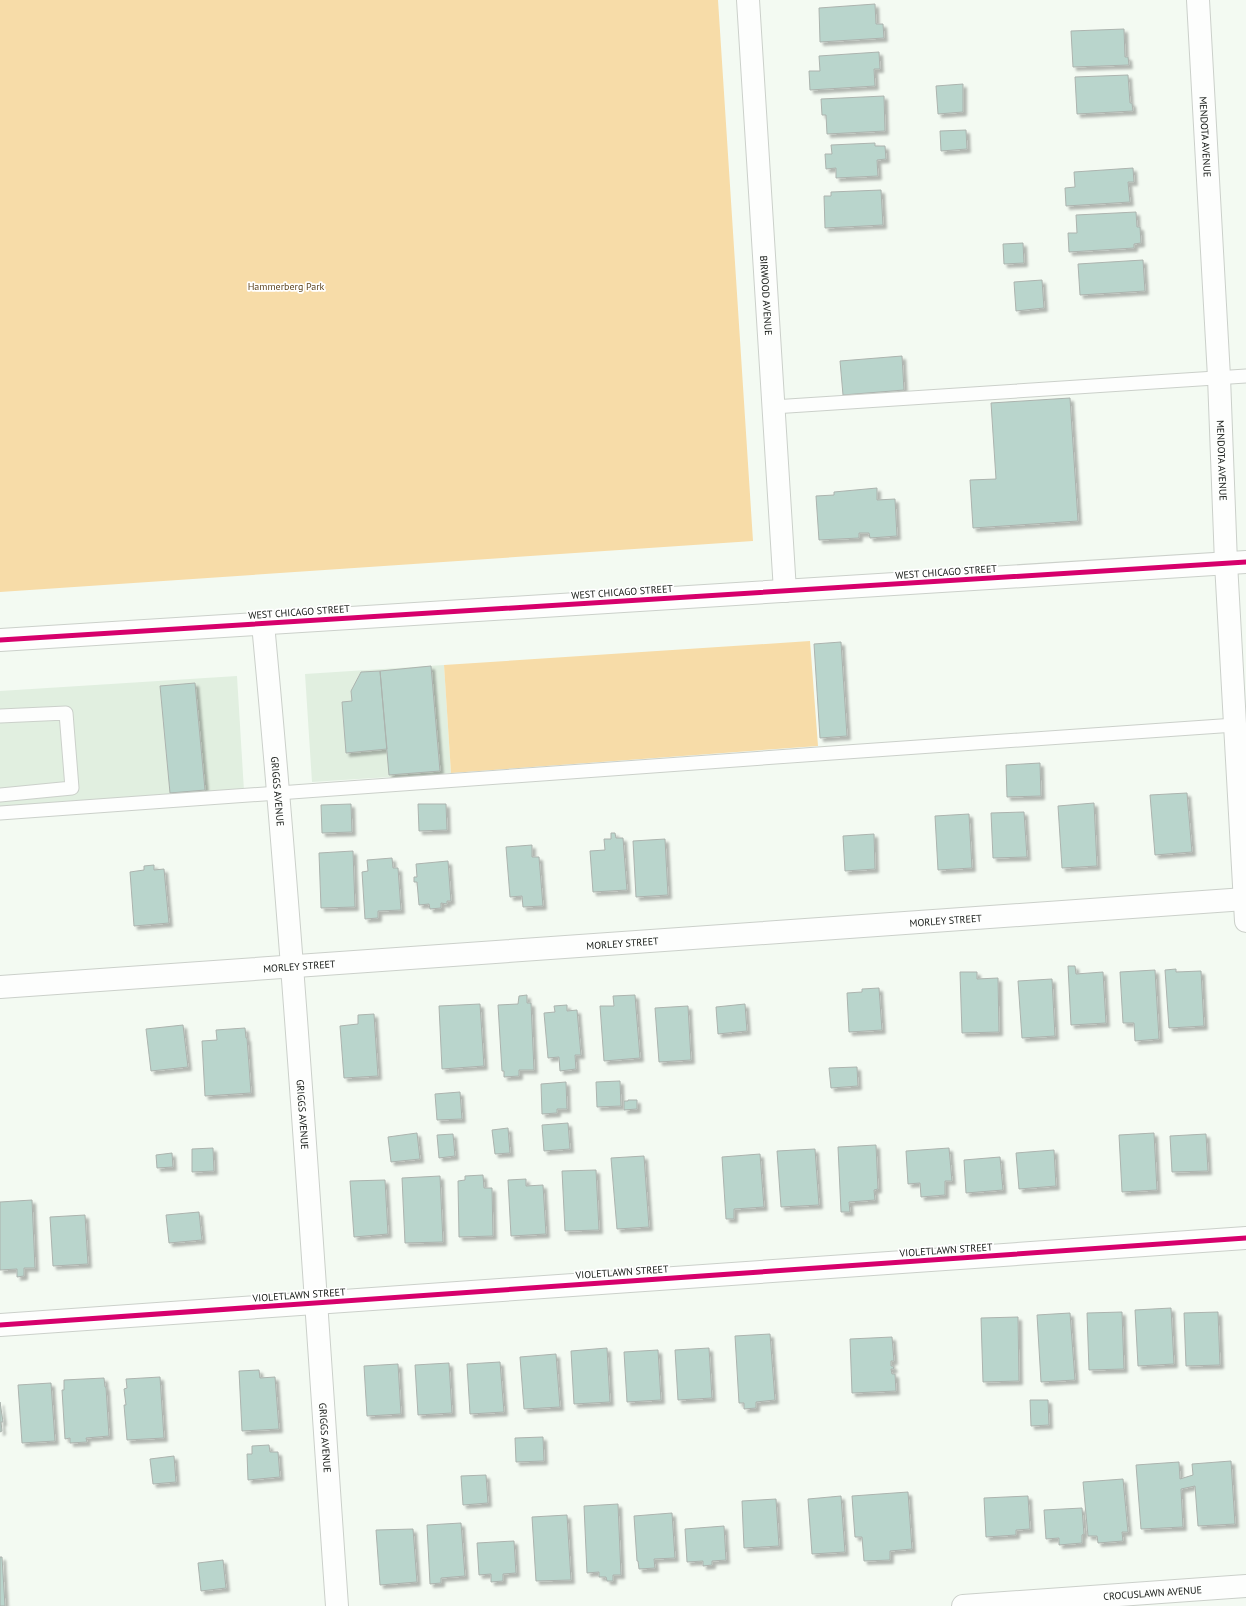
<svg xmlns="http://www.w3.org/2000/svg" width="1246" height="1606" font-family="'PT Sans',sans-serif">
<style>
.built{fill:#e1efe0}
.green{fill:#f7dca8}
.building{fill:#b9d5cc;stroke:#acb3ae;filter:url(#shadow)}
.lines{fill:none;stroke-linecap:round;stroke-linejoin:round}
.service-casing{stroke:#cbd0ca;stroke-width:15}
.minor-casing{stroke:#cbd0ca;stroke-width:24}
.tertiary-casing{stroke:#cbd0ca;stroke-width:24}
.service{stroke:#fdfefd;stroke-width:13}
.minor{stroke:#fdfefd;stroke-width:22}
.tertiary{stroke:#fdfefd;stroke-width:22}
.cycleway-casing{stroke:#fff;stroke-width:8}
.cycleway{stroke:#d6006c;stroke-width:5}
.labels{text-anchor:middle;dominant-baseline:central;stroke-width:3.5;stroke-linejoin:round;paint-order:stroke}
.street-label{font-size:10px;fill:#121612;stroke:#fff}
.park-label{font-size:10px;fill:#5e4722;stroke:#fff}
</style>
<defs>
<filter id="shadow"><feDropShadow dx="3.5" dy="3.5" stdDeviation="1" flood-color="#0004"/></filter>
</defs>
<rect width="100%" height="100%" fill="#f3faf2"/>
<path class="built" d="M444,665l7,108 -139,9 -7,-108z
M237,676l7,115 -244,16v-116z"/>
<path class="green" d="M0,0h718l35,541 -753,51z
M810,641l8,105 -367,27 -7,-108z"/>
<path class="building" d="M875,4l1,20h7l1,14 -64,4 -1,-34z
M1124,29l1,28h3l1,8 -56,2 -2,-36z
M879,52l1,17h-6l1,17 -65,4 -1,-19h11l-1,-15z
M1128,75l2,28h2l1,8 -56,3 -2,-37z
M963,84v28l-25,2 -2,-28z
M884,96l1,35 -58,3 -1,-19h-4l-1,-16z
M966,130l1,19 -26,2 -1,-20z
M875,143v3h10l1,13 -9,1 1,16 -42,2v-10l-10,1 -1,-15h7l-1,-9z
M1133,168l1,14h-6l2,20 -64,4 -1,-18 10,-1 -1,-15z
M881,190l2,35 -58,3 -1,-32h7v-4z
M1136,212l1,15h3l1,16 -7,1v4l-65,4 -1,-19h9l-1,-18z
M1023,243l1,20 -20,1 -1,-20z
M1143,260l2,31 -65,4 -2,-31z
M1042,280l2,28 -28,3 -2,-29z
M902,356l2,34 -61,5 -3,-34z
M1070,398l8,123 -105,7 -3,-48 26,-1 -5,-76z
M877,488v12l18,-1 2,37 -27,2 -1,-5h-10v5l-40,2 -3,-44 18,-1v-3z
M841,642l6,94 -27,2 -6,-94z
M431,666l9,105 -51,4 -9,-104z
M380,671l7,78 -41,4 -4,-51 10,-1 -1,-10 10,-19z
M195,683l10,107 -35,3 -10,-107z
M1040,763l1,33 -34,1 -1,-32z
M1187,793l5,59 -37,3 -5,-60z
M1094,803l3,63 -35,2 -4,-62z
M351,804l1,28 -30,1 -1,-28z
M418,804h28l1,26 -28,1z
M1024,812l3,45 -34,1 -2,-45z
M969,814l3,54 -34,2 -3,-54z
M611,833h4l1,5h7l4,52 -34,2 -3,-41 15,-1 -1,-11h7z
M874,834l1,35 -30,2 -2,-35z
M665,839l3,56 -32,2 -3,-56z
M532,845v12h7l4,49 -20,1 -1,-11 -12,1 -4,-50z
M353,851l2,56 -34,1 -2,-55z
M392,858l1,10h5l3,42 -23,1v7l-13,1 -3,-47 6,-1 -1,-11z
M448,861l3,40h-4v3l-6,-1v5l-11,1 -1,-5 -10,1 -2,-23h-3v-5h3l-1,-13z
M154,865v5l10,-1 5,54 -35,3 -4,-54 14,-2v-4z
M1068,966h7l1,8 27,-2 3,51 -35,2z
M1176,969v3l25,-1 3,55 -35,2 -4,-58z
M1155,970l4,69 -24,2 -1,-18h-11l-3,-51z
M960,972h17v7l21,-1 1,54 -37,1z
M1052,979l3,57 -33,2 -4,-57z
M879,988l3,42 -33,2 -2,-39 15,-1v-3z
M527,995v8h4l3,67h-15v6l-15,1v-6h-2l-4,-66 20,-1 1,-8z
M635,995l5,63 -36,3 -4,-55h14l-1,-10z
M480,1004l4,62 -42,3 -3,-63z
M745,1004l2,27 -29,3 -2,-27z
M567,1005v6l10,-1 4,45h-6l1,14 -16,2 -1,-14 -11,1 -4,-45 11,-1 -1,-6z
M688,1006l3,54 -32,2 -4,-54z
M374,1014l4,62 -34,2 -4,-52 18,-2v-9z
M183,1025l5,42 -37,4 -5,-42z
M245,1028l1,10h1l4,55 -46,3 -3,-55 15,-1 -1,-10z
M857,1067l1,19 -27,2 -2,-20z
M620,1081l1,25 -24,1 -1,-25z
M566,1082l1,27h-10v4l-15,1 -1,-30z
M460,1092l2,27 -25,1 -2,-26z
M628,1100h9v9l-13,1v-9h4z
M568,1123l2,26 -26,2 -2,-26z
M508,1128l2,25 -15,1 -3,-24z
M417,1133l3,26 -29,3 -3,-25z
M1154,1133l3,57 -35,2 -3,-57z
M453,1134l2,22 -16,2 -2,-23z
M1206,1134l2,37 -36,1 -2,-36z
M876,1145l2,44 -4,1 1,10 -26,2 1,10h-9l-3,-65z
M213,1148l1,23 -22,1v-23z
M949,1148l3,33h-7v14l-24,2 -1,-14 -12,1 -2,-33z
M815,1149l4,56 -38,2 -4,-56z
M1054,1150l2,36 -37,3 -3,-36z
M172,1153l1,14 -16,1 -1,-13z
M760,1154l4,53 -30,2v10h-8l-4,-62z
M644,1156l5,71 -32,2 -6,-71z
M1000,1157l3,33 -37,3 -2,-33z
M596,1170l3,60 -34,1 -3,-60z
M483,1175l1,13h8l1,48 -34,1 -1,-56 7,-1v-4z
M440,1176l3,66 -38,1 -3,-65z
M526,1179v7l17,-1 3,49 -35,2 -3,-56z
M385,1180l3,54 -34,3 -4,-56z
M32,1200l3,68h-11v8l-7,1v-8l-17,1v-68z
M199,1212l3,28 -33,3 -3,-28z
M85,1215l3,49 -35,2 -3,-49z
M1171,1308l3,56 -36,2 -3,-56z
M1122,1312l2,57 -35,1 -2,-57z
M1218,1312l2,53 -34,1 -2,-53z
M1070,1313l5,67 -34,2 -4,-67z
M1018,1317l1,64 -36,1 -2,-64z
M770,1334l5,66 -19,2v6l-12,1v-6h-5l-4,-67z
M892,1337l2,24h-3v5h2l1,3h-3l1,5h3l1,17 -44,2 -2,-54z
M607,1348l3,54 -36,2 -3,-53z
M709,1348l3,50 -34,2 -3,-50z
M658,1350l3,50 -34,2 -3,-50z
M556,1354l4,53 -36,2 -4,-52z
M500,1362l4,50 -34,2 -3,-50z
M449,1363l3,50 -34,2 -3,-50z
M398,1364l3,50 -34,2 -3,-50z
M259,1370l1,8 15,-1 4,52 -37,2 -3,-60z
M160,1377l4,61 -37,2 -3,-35h2l-2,-16 3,-1 -1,-9z
M104,1378l1,9h1l3,49 -23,2 1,4 -17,1v-5l-5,1 -3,-49h2v-10z
M51,1383l4,58 -33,2 -4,-58z
M1030,1400h18l1,25 -18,1z
M0,1402l3,20h-2l1,9 -2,1z
M543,1437l1,24 -28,1 -1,-24z
M269,1445l1,7h8l2,25 -32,3 -1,-26h5v-8z
M174,1456l2,26 -23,2 -3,-25z
M1231,1461l4,63 -37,2 -3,-40 -14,3 2,38 -42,2 -5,-64 43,-3 1,17 13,-4 -1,-11z
M486,1475l2,28 -25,2 -2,-29z
M1123,1479l5,53h-6l1,9 -25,2 -1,-7h-9l-5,-54z
M908,1492l4,57 -22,2v9l-26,1 -2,-24h-7l-3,-41z
M841,1496l4,56 -33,2 -4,-55z
M1028,1496l2,33 -14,1v5l-30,2 -2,-39z
M776,1499l3,47 -35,2 -2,-47z
M618,1504l3,71h-8v6h-6l-1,-4h-7v-5l-12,1 -3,-67z
M1082,1508l2,26 -2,1v8l-23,2v-7l-13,1 -2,-29z
M672,1513l3,45 -21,1 1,9 -16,1 -1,-8h-1l-3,-45z
M567,1515l4,65 -35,1 -4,-64z
M461,1523l4,53 -24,2v5l-11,1 -3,-59z
M724,1526l2,34 -14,1v4l-9,1v-5l-16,1 -2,-33z
M413,1529l4,53 -37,3 -4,-55z
M514,1541l2,32 -13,1v7l-12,1v-8l-12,1 -2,-32z
M0,1557h2l3,49h-5z
M223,1560l3,28 -25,3 -3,-28z"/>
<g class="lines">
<g class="service-casing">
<path id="service" d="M773,407l473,-31
M0,716l66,-3 6,75 -72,7
M0,813l832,-60 403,-28"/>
</g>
<g class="minor-casing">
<g id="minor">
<path id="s1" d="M748,0l37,591"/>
<path id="s2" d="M1198,0l21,377 7,186 20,358"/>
<path id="s3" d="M263,624c31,327 51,655 74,982"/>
<path id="s4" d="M0,987l1245,-88"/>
<path d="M0,1325l1246,-87"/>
<path id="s5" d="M963,1606l283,-20"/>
</g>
</g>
<g class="tertiary-casing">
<path id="tertiary" d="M0,640l1246,-78"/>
</g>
<use href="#service" class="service"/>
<use href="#minor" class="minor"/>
<use href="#tertiary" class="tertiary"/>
<g class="cycleway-casing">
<path id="cycleway" d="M0,640l1246,-78
M0,1325l1246,-87"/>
</g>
<use href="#cycleway" class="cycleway"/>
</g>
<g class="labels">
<g class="street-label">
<text stroke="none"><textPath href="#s2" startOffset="137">MENDOTA AVENUE</textPath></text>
<text stroke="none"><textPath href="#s1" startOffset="296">BIRWOOD AVENUE</textPath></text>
<text stroke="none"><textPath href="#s2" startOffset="461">MENDOTA AVENUE</textPath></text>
<text transform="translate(946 572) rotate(-4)">WEST CHICAGO STREET</text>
<text transform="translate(622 592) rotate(-4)">WEST CHICAGO STREET</text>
<text transform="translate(299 612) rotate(-4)">WEST CHICAGO STREET</text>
<text stroke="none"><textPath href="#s3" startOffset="168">GRIGGS AVENUE</textPath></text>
<text stroke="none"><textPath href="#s4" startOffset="948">MORLEY STREET</textPath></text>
<text stroke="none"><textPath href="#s4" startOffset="624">MORLEY STREET</textPath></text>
<text stroke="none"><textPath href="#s4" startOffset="300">MORLEY STREET</textPath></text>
<text stroke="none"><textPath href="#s3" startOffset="492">GRIGGS AVENUE</textPath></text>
<text transform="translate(946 1250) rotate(-4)">VIOLETLAWN STREET</text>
<text transform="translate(622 1272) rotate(-4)">VIOLETLAWN STREET</text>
<text transform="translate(299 1295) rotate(-4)">VIOLETLAWN STREET</text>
<text stroke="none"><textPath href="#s3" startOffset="816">GRIGGS AVENUE</textPath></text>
<text stroke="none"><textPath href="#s5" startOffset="190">CROCUSLAWN AVENUE</textPath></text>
</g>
<g class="park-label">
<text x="286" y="286">Hammerberg Park</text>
</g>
</g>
</svg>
